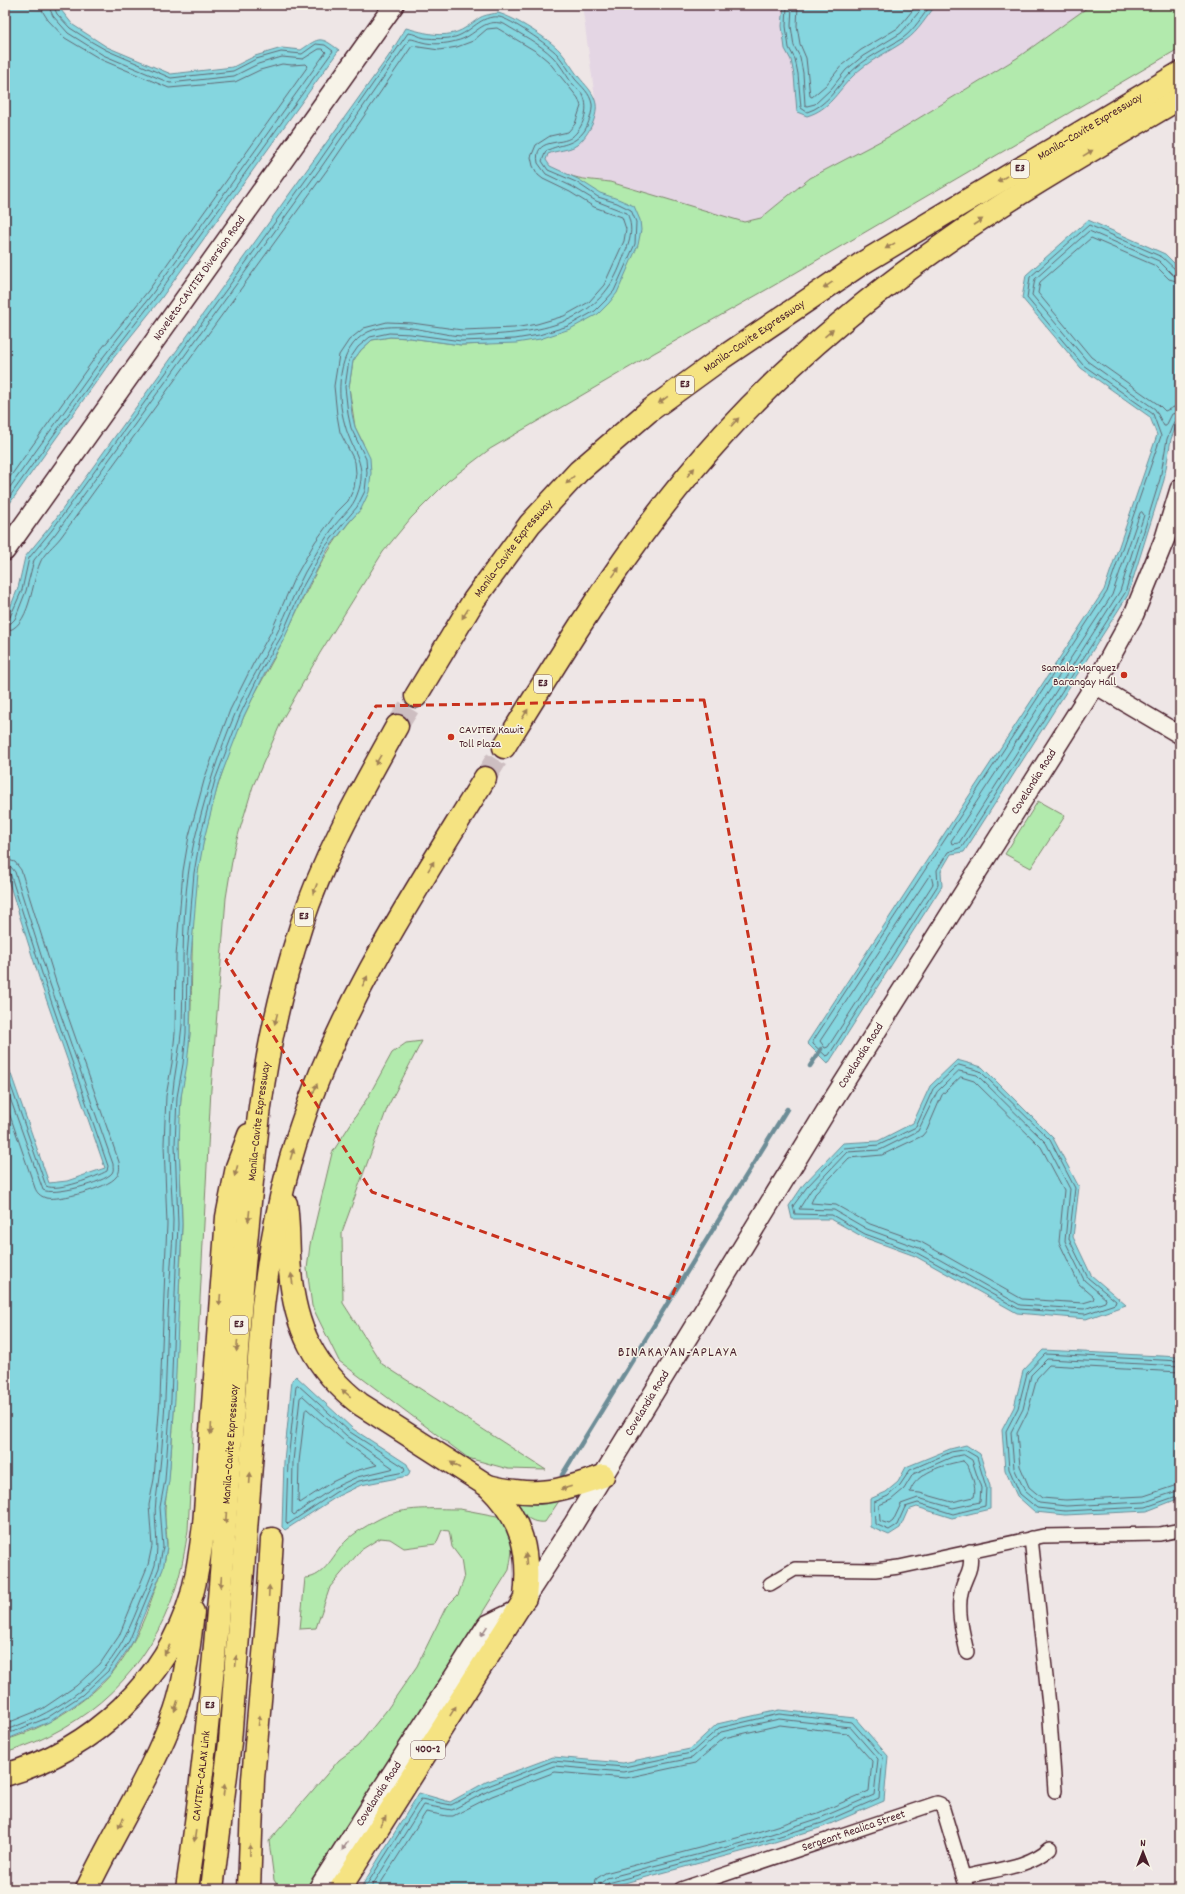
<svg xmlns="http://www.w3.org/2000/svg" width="1185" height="1894" font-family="Dekko,sans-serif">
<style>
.built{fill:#e4d6e4}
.green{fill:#b2eaad;stroke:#7e846c}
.water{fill:#85d6df;stroke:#6d8d97}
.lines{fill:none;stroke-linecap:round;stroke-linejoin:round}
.shore{stroke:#626873;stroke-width:1}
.stream{stroke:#6d8d97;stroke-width:4.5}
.motorway-tunnel{stroke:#cdbec1;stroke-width:22;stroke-dasharray:22 11;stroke-linecap:butt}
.minor-casing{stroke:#4a1f2b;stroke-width:16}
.tertiary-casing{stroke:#4a1f2b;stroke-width:20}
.secondary-casing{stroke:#4a1f2b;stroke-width:22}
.primary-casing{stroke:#4a1f2b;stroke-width:24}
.motorway-casing{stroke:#4a1f2b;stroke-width:25}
.minor{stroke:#f7f3e8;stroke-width:13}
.tertiary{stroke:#f7f3e8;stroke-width:17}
.secondary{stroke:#f7f3e8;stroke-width:19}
.primary{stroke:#f5e382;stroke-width:21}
.motorway{stroke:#f5e382;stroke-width:22}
.oneway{fill:#a08156}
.oneway2{fill:#a0898a}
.marked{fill:none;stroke:#c8321e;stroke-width:3;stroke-dasharray:8 5;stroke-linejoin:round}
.poi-dot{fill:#c8321e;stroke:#f7f3e8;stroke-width:1.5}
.labels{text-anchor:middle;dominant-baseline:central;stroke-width:3;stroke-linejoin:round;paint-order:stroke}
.shield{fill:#f7f3e8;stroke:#7e5f64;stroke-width:1}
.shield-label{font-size:11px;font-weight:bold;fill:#4a1f2b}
.street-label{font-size:12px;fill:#4a1f2b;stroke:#f7f3e8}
.poi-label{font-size:12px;fill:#4a1f2b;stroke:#f7f3e8;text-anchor:end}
.quarter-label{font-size:14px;letter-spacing:1px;fill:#4a1f2b;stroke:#f7f3e8}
</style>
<rect width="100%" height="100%" fill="#eee6e6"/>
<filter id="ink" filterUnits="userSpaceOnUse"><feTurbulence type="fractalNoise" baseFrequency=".025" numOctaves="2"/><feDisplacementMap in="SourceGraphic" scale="8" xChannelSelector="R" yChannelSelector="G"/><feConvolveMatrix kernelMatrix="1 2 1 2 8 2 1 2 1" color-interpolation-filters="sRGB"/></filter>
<g filter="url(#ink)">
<path class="built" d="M582,5h509l-74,53 -129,79 -78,41 -49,40 -17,5 -134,-41 -18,-3h-14l-28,-13 -4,-6 2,-6 7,-4 14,-1 9,-5 11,-12 5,-14 2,-13z"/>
<path class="green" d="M1091,5h89v43l-407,238 -119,67 -164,96 -42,32 -37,37 -28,34 -63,101 -37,65 -30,68 -19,63 -8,49 -15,191 -23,441c-3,19 -6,38 -12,57 -26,83 -88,141 -171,166v-13c37,-10 83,-38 108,-68 18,-22 31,-50 40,-77 6,-15 14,-36 14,-52 0,-11 -3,-23 -2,-34 0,-11 3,-22 4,-33 4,-39 6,-77 7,-115 1,-45 5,-90 6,-135 0,-43 -6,-86 -1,-128 2,-23 8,-44 9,-67 3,-54 0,-108 8,-162 9,-53 25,-106 47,-155 12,-27 28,-51 40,-78 23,-47 39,-88 76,-127l2,-66 -8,-16 -6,-40 4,-26 8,-11 11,-10 18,-3 20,1 51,7 27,-1 81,-169c12,5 27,5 41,7l134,40 17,-4 49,-40 78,-41 129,-79z
M1038,801l27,15 -34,52 -26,-14z
M422,1041l-34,65 -46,126 1,71 39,61 164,106 -38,-1 -40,-11 -129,-97 -27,-55 -5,-37 3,-24 22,-92 36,-56 24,-44 14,-10z
M563,1495l-18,27c-18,2 -25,-12 -33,-25z
M460,1509l42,8c13,21 11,30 7,53l-199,319h-30l-6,-9 -5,-39 70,-81 19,-14 28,-35 31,-45 29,-59 12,-12 6,-16 -3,-20 -9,-12 -3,-16 -7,-1 -6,14 -32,4 -14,-9 -10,-1 -19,12 -31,37 -14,41 -16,1 5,-51c20,0 29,-26 42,-38 7,-7 24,-17 34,-22 24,-12 52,-9 79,-9z"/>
<path class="water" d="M5,5h52l16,20 34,22 64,27 62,-7 22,-11 27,-8 19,2c19,-13 19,-14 38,0l-179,250 -49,61 -106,149z
M784,5h152c-9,11 -18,27 -30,35 -18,13 -38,20 -54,37 -16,16 -22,32 -45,39l-10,-4 -3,-37 -3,-15 -6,-11 -3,-23z
M498,13c16,4 51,26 62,38 7,8 12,17 18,25 7,9 16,16 18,28 2,14 -9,33 -19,41 -9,6 -20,5 -29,9l-2,6 4,6 28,13 22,14 18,6 16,7 6,14 1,10 -3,15 -21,48 -8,10 -11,11 -28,15 -30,10 -24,4 -55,2 -51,-7 -20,-1 -18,3 -11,10 -8,11 -4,26 3,27 3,13 15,31 1,15 -2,19 -8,17 -12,13 -21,27 -21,39 -23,51 -18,32 -22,45 -25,65 -15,58 -6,34 -7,83 -1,78 -3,31 -6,32 -2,47 3,80 -2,45 -5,130 -6,82 -5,26 3,40 -4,22 -31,74 -21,31 -26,24 -36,24 -44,18v-683l44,126 18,-2 38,-13 -63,-181 -37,-117v-250l13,-32 7,-31 24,-29 339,-471 18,-29c19,5 40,12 59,0 16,-10 12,-12 33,-15z
M1088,220l77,34 15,15v148l-9,22 -7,41 -36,115 -164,257 -13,2 -10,17 1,15 -114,178 -21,-21 297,-453 53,-155 -7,-18 -69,-49 -59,-70 4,-23z
M957,1060l25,7 71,71 26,49 -6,50 18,38 35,30 -40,14 -69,-6 -102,-57 -52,-19 -32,-18h-39l-3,-13 15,-22 39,-41 35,-2 35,-18 17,-37z
M1043,1350l137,7v141l-33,13 -82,4 -30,-3 -18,-16 -12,-26 -3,-40 12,-23 9,-36z
M296,1376l57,53 54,35 3,7 -2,5 -47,9 -23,11 -53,34 -3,-3 2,-66 8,-81z
M966,1445l14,9 10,32v23l-38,9 -35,-11 -9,3 -8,18 -11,7 -19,-8v-28l16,-7 12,-10 8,-15 44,-18z
M779,1710l76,8 33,38 -4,45 -61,26 -71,22 -150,40h-242l59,-96 31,9 36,-20 67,-25 70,6 67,-14 27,-25z"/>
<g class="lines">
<path class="shore" d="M787,5l-1,21 3,22 6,11 3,15 3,34 6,4c20,-6 29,-24 42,-38 16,-16 36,-25 54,-36 11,-8 20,-23 28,-33
M792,5l-1,21 3,20 6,11 3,16 2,32 2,1 8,-2 16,-15 15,-19 17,-14 38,-23 24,-28
M798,5l-1,21 3,18 6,14 4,38 2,1 14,-12 16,-20 19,-15 37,-22 19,-23
M1180,271l-4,-1 -14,-13 -73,-32 -59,52 -3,21 56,67 70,49 8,22 -54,156 -294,449v3l13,12 3,-1 109,-170 -1,-15 11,-18 14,-5 163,-254 35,-114 7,-40 8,-20 5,-2
M1180,276l-7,-1 -14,-14 -70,-30 -54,48 -3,16 55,66 68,48 9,17h2l6,-12 8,-2
M1180,282l-11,-3 -13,-13 -65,-28 -51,44 -2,11 53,64 68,48 6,6 9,-4 6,-1
M5,484l94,-132 49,-61 160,-225 -2,-2 -14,1 -10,-1 -22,6 -25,12 -66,6 -67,-28 -37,-22 -17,-18 -5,-8 -1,-7
M5,494l99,-138 48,-62 174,-242 -3,-3h-4l-16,10 -21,-2 -24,7 -24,12 -64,7 -67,-28 -35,-22 -15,-17 -5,-11
M5,503l103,-144 48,-62 177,-246 -8,-6 -9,-1 -14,10 -21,-2 -25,7 -23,12 -62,7 -65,-28 -14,-8 -22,-14 -13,-14 -4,-9
M1142,512l2,3 -24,76 -161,252 -7,1 -1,-3 161,-246 28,-82z
M5,620l5,-3 12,-27 7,-32 23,-28 266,-367 90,-130c6,0 11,4 17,5 10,1 21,1 30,-1 17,-5 25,-22 44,-20 10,1 51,29 58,37 7,8 12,17 18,25 7,8 15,14 17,25 1,7 -4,21 -7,26 -12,17 -24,13 -39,21l-4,10 6,9 28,12 22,15 19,6 14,7 5,12 -1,22 -21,47 -8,9 -11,11 -27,15 -29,9 -24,4 -54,2 -50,-7 -22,-1 -19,4 -12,10 -9,13 -4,27 3,27 3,14 15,31 1,14 -2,18 -8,16 -11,13 -21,27 -22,39 -22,51 -19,32 -22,46 -25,65 -15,58 -6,35 -7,83 -1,77 -3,31 -6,33 -2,47 3,80 -2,45 -5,130 -6,81 -5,27 3,40 -4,21 -30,73 -21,30 -26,24 -35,23 -42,17
M5,625l6,-2 4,-4 11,-28 8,-31 22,-27 266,-367 88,-127c4,0 7,2 12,3 10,3 24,2 34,-1 20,-4 26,-24 48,-17 16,10 35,19 49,33 7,7 12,16 18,25 3,4 9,8 12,13 7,14 0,33 -11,42 -11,9 -39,0 -34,26l8,11 27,13 23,14 31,12c9,20 0,34 -7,53 -22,56 -77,66 -131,69 -9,0 -19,2 -28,1 -29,-2 -65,-17 -93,-4 -32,16 -32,63 -23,93 7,27 24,40 12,70 -4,12 -14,20 -22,30 -11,15 -20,30 -30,47 -10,19 -18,40 -27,59 -14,28 -31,55 -43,83 -16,38 -28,76 -38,116 -17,63 -13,130 -15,195 -2,25 -8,49 -10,74 -2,15 -2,31 -2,47 0,24 2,49 3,74 0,31 -4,63 -5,94 -2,62 -3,124 -12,186 -3,22 4,43 -1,65 -4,12 -9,24 -14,35 -9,23 -19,47 -35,66 -25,30 -64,52 -101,64
M5,631c25,-1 27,-51 35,-68 3,-9 15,-18 21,-26l266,-367 85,-124 27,4 18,-3 16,-6 14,-12 10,-1 40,24 11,9 30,37 3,8 -6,18 -7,8 -18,4 -14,9 -5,12 2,9 5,9 5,4 27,13 24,15 28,10 4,12 -2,12 -20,44 -15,17 -25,14 -27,8 -23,4 -52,2 -50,-7 -25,-1 -23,6 -15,12 -10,15 -5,31 3,29 3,17 15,30 1,11 -2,15 -6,13 -11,11 -22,30 -22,39 -22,51 -18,32 -23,46 -25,67 -16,59 -6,35 -7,85 -1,77 -3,30 -6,33 -2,48 3,80 -2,44 -5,131 -6,80 -5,26 3,41 -4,19 -29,71 -19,28 -24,22 -34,23 -37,15
M5,859l10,3 6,8 35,112 63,180c1,6 1,11 -3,15 -8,11 -57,24 -70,21 -6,-2 -9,-5 -11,-10l-30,-87
M5,865l6,2 4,5 35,112 63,180c0,4 1,6 -1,9 -8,10 -59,23 -69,17l-38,-106
M5,870l5,3 36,113 62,180 -1,5c-11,6 -49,21 -61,15l-41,-117
M931,875l2,9 -105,163 -3,1 -5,-7 109,-165z
M959,1065l21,6 70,69 25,48 -6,51 19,39 28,23 -1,3 -30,10 -66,-5 -102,-56 -52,-19 -33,-19 -37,-1 -2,-8 14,-19 37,-39 35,-3 37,-18 17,-38z
M959,1071l18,4 69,68 24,46 -5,52 19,39 22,19 -1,3 -21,7 -64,-4 -101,-57 -52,-19 -33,-19 -35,-1 12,-19 36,-38 33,-2 38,-19 19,-39z
M961,1077l13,4 67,66 23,43 -5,52 20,42 15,13 -1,3 -10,3 -61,-4 -101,-57 -51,-18 -34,-19 -25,-2 4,-9 34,-36 33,-3 40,-19 5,-6 15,-35z
M1180,1361l-135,-7 -18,19 -9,35 -12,23 3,38 11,25 17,14 28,3 81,-4 34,-12
M1180,1366l-133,-7 -16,16 -8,34 -12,23 3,36 11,23 14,12 27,3 79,-4 35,-12
M1180,1372l-131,-7 -12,13 -9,33 -11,22 3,33 9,21 13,11 24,2 78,-4 36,-12
M298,1385l52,47 54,35 1,3 -1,2 -45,9 -23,11 -48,32 -2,-2 2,-61 8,-75z
M303,1396l44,40 46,32 -2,1 -34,8 -24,11 -39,27 -2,-2 1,-52 7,-63z
M307,1409l37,32 33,24 -22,6 -23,11 -32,21 -2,-2 1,-39 6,-51z
M965,1450l12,7 9,30 -1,19 -32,8 -35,-11 -13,4 -8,18 -8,5 -14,-6 -1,-22 14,-6 12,-11 10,-15 41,-18z
M964,1455l8,5 9,28 -1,14 -27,6 -35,-10 -17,6 -8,17 -4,3 -9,-3 -1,-16 12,-5 13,-11 9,-15 39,-17z
M963,1461c8,5 14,28 11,36l-22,5 -32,-9 -10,-1c5,-19 35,-28 53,-31z
M364,1889l57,-90 30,6 37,-19 65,-25 71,6 67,-14 28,-25 60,-14 73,8 31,35 -4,41 -57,25 -71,22 -143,38 -3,6
M370,1889l53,-84 29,5 38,-20 64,-24 69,6 69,-14 29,-26 58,-13 71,8 28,32 -4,36 -54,23 -70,23 -143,37 -6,5 -1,6
M377,1889l49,-77 21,4h6l39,-20 63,-24 71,6 69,-15 29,-25 56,-13 67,8 25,28 -3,30 -51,22 -70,22 -143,38 -9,6 -2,10"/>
<path class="stream" d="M810,1066l11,-17
M562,1475l225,-366"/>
<path class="motorway-tunnel" d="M397,726l19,-30
M485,778l19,-31"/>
<g class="minor-casing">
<g id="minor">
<path d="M1031,1538l18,167 6,86"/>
<path d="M770,1584l25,-15 80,1 24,-3 144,-31 117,-2 20,-4"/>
<path d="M967,1652c-4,-18 -10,-40 -6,-59 3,-18 12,-19 9,-42"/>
<path d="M964,1877c29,-8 63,-8 86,-29"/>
<path id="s1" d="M681,1889l256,-86 3,1 3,5 24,80"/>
</g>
</g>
<g class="tertiary-casing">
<path id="tertiary" d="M1095,685l85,50"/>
</g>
<g class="secondary-casing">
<g id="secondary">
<path id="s2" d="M5,551l389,-546"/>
<path id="s3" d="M525,1598l49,-75 257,-420 264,-418 39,-71 31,-76 15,-49"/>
<path id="s4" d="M318,1889l169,-264 29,-14"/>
</g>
</g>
<g class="primary-casing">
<path id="primary" d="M340,1889l185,-291"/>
</g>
<g class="motorway-casing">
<g id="motorway">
<path id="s5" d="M416,696l58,-96 56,-76 49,-53 70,-60 73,-53 139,-94 319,-191"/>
<path d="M504,747c67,-109 133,-218 220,-313 65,-71 141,-135 220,-190 75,-53 157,-99 236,-146"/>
<path d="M286,1204c3,22 2,45 4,67 5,57 24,97 70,133l128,82c35,34 42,65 37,112"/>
<path d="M488,1486c47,12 70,6 115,-10"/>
<path d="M5,1775c87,-25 161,-93 187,-181 6,-23 9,-46 12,-69l23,-308 10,-50 12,-32"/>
<path d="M87,1889c28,-59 66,-117 88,-178 11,-32 14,-66 18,-99"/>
<path id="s6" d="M187,1889c23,-158 35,-318 46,-478 4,-69 10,-139 17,-209 3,-32 6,-64 10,-95 8,-62 22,-122 41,-181 23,-71 60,-135 96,-200"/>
<path d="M212,1889l18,-147 33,-436c7,-61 18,-122 38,-180 41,-125 116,-237 184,-348"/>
<path d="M249,1889l4,-110 14,-158 5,-82"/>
</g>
</g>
<use href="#minor" class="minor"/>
<use href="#tertiary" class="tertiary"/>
<use href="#secondary" class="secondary"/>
<use href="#primary" class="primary"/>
<use href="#motorway" class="motorway"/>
</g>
<defs><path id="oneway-solid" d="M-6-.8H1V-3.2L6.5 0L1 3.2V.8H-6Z"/></defs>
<g class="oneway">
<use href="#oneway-solid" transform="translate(1088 153) rotate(-31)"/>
<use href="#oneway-solid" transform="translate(1002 179) rotate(149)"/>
<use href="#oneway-solid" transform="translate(978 222) rotate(-33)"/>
<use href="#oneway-solid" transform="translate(890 246) rotate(149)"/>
<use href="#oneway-solid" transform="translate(828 285) rotate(146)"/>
<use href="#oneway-solid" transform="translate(829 333) rotate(-41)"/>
<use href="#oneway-solid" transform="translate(663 400) rotate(144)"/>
<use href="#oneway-solid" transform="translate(735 422) rotate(-47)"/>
<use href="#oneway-solid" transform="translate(691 472) rotate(-50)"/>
<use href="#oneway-solid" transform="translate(570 480) rotate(135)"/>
<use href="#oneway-solid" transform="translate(616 572) rotate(-54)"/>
<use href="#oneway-solid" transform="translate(465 614) rotate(122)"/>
<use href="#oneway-solid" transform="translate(525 714) rotate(-58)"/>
<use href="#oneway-solid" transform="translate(378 760) rotate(120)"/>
<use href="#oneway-solid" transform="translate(431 866) rotate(-59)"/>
<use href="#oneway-solid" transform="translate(315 889) rotate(111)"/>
<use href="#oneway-solid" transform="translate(365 981) rotate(-63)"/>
<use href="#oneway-solid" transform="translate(276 1019) rotate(104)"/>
<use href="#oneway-solid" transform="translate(315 1089) rotate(-68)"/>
<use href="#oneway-solid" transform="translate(292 1154) rotate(-73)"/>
<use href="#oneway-solid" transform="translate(236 1171) rotate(106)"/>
<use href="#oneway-solid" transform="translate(249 1216) rotate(96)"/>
<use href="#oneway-solid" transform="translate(292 1279) rotate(-99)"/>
<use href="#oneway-solid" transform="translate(220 1300) rotate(94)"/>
<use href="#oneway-solid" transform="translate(237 1346) rotate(95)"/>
<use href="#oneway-solid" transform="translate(346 1393) rotate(-141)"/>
<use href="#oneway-solid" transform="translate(211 1429) rotate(94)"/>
<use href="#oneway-solid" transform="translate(455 1465) rotate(-147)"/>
<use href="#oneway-solid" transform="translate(250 1478) rotate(-86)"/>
<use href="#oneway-solid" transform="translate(566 1488) rotate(164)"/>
<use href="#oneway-solid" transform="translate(226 1518) rotate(94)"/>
<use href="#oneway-solid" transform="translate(526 1559) rotate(-95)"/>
<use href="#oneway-solid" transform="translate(221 1582) rotate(95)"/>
<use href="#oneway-solid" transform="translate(269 1591) rotate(-87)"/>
<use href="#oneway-solid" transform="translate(167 1650) rotate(119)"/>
<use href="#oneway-solid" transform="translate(236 1661) rotate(-86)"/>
<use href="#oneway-solid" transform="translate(176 1706) rotate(107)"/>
<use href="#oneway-solid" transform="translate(453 1711) rotate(-58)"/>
<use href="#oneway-solid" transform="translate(259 1720) rotate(-85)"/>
<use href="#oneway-solid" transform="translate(224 1790) rotate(-83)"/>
<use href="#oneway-solid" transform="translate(383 1821) rotate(-58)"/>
<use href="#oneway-solid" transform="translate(121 1823) rotate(117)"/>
<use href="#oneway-solid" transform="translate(195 1836) rotate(98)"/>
<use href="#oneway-solid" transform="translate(250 1850) rotate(-89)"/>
</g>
<g class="oneway2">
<use href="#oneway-solid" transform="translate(484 1631) rotate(124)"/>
<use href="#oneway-solid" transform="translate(345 1846) rotate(123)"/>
</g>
</g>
<path class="marked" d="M704,700l65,346 -98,253 -299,-107 -146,-231 150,-255z"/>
<g class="poi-dot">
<circle cx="1124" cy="675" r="4"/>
<circle cx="451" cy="737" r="4"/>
</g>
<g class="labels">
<g class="shield">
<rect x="1011" y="160" width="18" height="18" rx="3"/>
<rect x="676" y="376" width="18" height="18" rx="3"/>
<rect x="534" y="675" width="18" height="18" rx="3"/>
<rect x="295" y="908" width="18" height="18" rx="3"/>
<rect x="230" y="1316" width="18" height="18" rx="3"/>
<rect x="201" y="1697" width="18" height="18" rx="3"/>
<rect x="411" y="1741" width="34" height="18" rx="3"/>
</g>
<g class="shield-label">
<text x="1020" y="169">E3</text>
<text x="685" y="385">E3</text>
<text x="543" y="684">E3</text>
<text x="304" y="917">E3</text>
<text x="239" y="1325">E3</text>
<text x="210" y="1706">E3</text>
<text x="428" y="1750">400-2</text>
</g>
<g class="street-label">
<text stroke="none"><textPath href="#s5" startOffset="896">Manila–Cavite Expressway</textPath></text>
<text stroke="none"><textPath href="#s2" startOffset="335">Noveleta-CAVITEX Diversion Road</textPath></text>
<text stroke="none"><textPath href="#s5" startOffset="500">Manila–Cavite Expressway</textPath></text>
<text stroke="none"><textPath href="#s5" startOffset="177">Manila–Cavite Expressway</textPath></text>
<text stroke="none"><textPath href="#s3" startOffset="962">Covelandia Road</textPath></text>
<text stroke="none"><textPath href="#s3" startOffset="638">Covelandia Road</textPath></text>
<text stroke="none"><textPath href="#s6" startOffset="771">Manila–Cavite Expressway</textPath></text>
<text stroke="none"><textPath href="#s3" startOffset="230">Covelandia Road</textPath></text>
<text stroke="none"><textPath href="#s6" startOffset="447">Manila–Cavite Expressway</textPath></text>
<text stroke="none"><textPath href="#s6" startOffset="114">CAVITEX–CALAX Link</textPath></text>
<text stroke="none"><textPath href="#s4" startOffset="113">Covelandia Road</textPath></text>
<text stroke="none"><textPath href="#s1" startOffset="182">Sergeant Realica Street</textPath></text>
</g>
<g class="poi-label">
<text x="1116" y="668">Samala-Marquez<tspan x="1116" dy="14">Barangay Hall</tspan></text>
<text x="459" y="730" text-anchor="start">CAVITEX Kawit<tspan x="459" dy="14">Toll Plaza</tspan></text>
</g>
<g class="quarter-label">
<text x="678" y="1353">BINAKAYAN-APLAYA</text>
</g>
</g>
<rect width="1185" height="1894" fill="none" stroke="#f7f3e8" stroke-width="20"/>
<rect x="10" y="10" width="1165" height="1874" fill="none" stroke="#4a1f2b" stroke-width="1.5" filter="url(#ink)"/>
<g transform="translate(1143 1852)" stroke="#f7f3e8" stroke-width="3" paint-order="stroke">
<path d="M0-3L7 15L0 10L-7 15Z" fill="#4a1f2b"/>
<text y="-6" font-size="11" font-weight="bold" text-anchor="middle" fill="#4a1f2b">N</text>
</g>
</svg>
